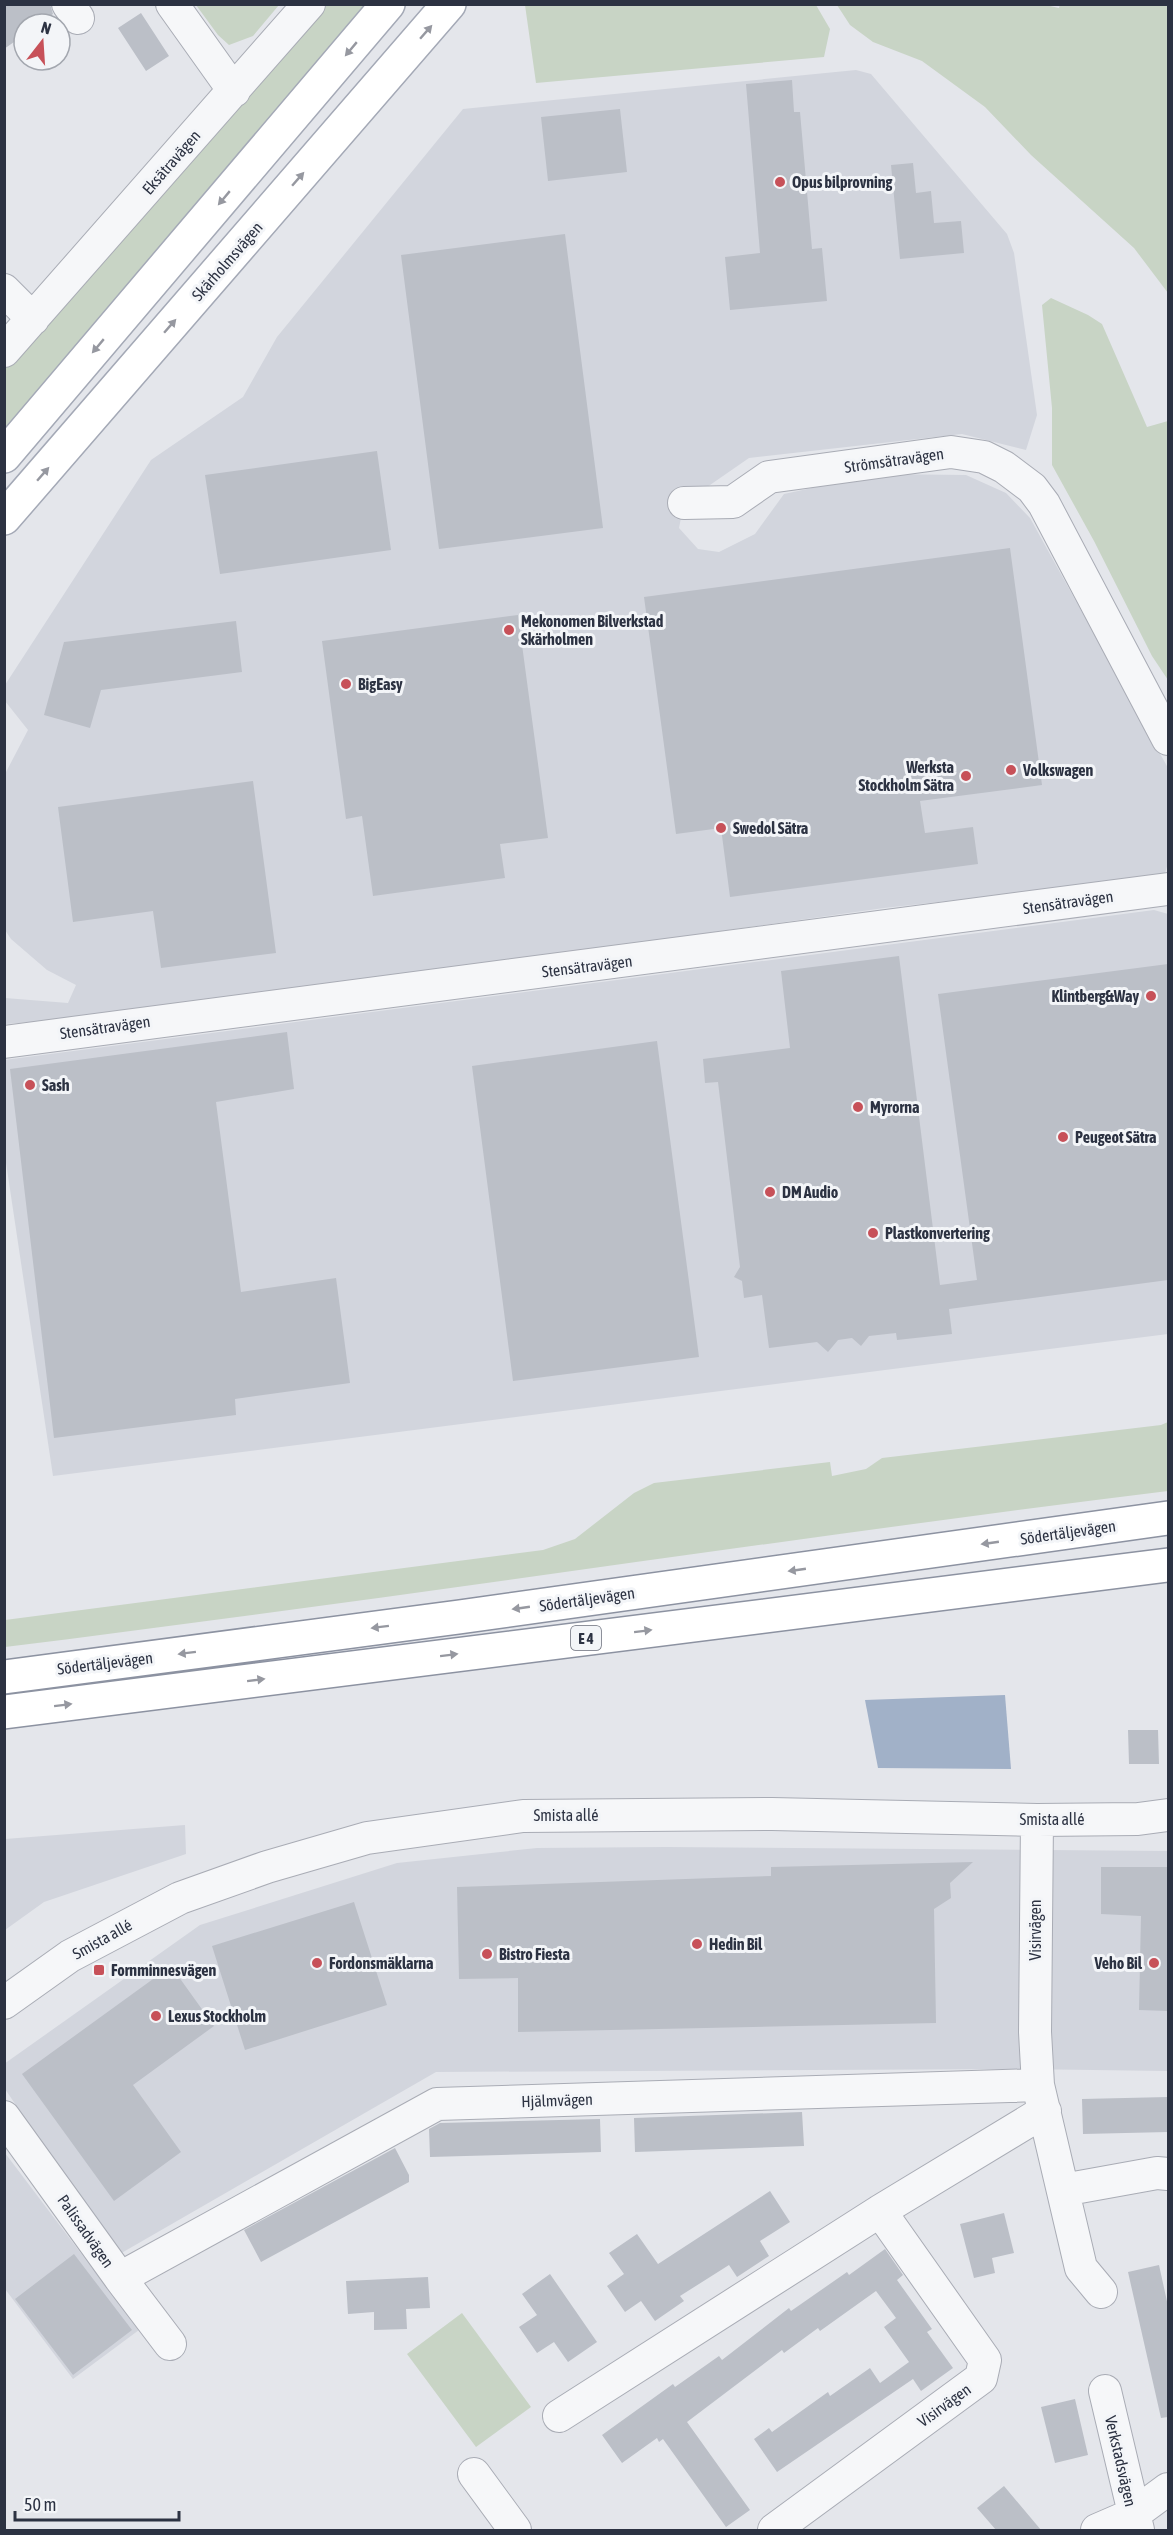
<svg xmlns="http://www.w3.org/2000/svg" width="1173" height="2535" font-family="'Asap Condensed',sans-serif">
<style>
.built{fill:#d2d5dd}
.green{fill:#c8d4c5}
.water{fill:#a1b1c8}
.building{fill:#bbbfc7}
.lines{fill:none;stroke-linecap:round;stroke-linejoin:round}
.minor-casing{stroke:#a9acb5;stroke-width:34}
.major-casing{stroke:#a4a9b6;stroke-width:36}
.highway-casing{stroke:#8c92a1;stroke-width:36}
.minor{stroke:#f6f7f9;stroke-width:32}
.major{stroke:#fff;stroke-width:33}
.highway{stroke:#fff;stroke-width:33}
.oneway{fill:#9698a0}
.poi-dot{fill:#c75159;stroke:#f3f5f8;stroke-width:2}
.labels{text-anchor:middle;dominant-baseline:central;stroke-width:6;stroke-linejoin:round;paint-order:stroke}
.shield{fill:#f3f5f8;stroke:#686c79;stroke-width:1.5}
.shield-label{font-size:15px;font-weight:bold;fill:#2c3242}
.street-label{font-size:16px;fill:#2c3242;stroke:#f3f5f8}
.poi-label{font-size:16px;font-weight:bold;fill:#2c3242;stroke:#f3f5f8;text-anchor:start}
</style>
<rect width="100%" height="100%" fill="#e4e6eb"/>
<path class="built" d="M856,70l15,4 136,160 7,19 23,162 -11,35 -64,-16 -213,24 -65,45 -5,25 19,21 21,3 36,-18 29,-40 93,-20 89,1 40,18 24,25 138,250v95l-4,14 -280,31 -758,107 -121,9v-26l63,5 8,-18 -29,-15 -36,-31 -6,-9v-156l23,-44 -23,-29v-16l146,-225 92,-63 34,-60 186,-228z
M1154,910l14,4v420l-1115,142 -48,-320 -1,-96z
M185,1825l1,29 -142,48 -39,28v-91z
M665,1847l503,4v220l-150,-2 -582,3 -318,183 -113,-166 -1,-25 196,-139 197,-62 140,-15z
M5,2153l134,177 -66,49 -68,-90z"/>
<path class="green" d="M1041,4l18,4 1,-4 108,1v288l-34,-45 -103,-93 -46,-48 -63,-46 -49,-19 -23,-17 -13,-20z
M196,5h83l-26,31 -24,9 -11,-10z
M327,5h39l-361,424 -1,-65 43,-40 139,-155z
M525,5h291l14,24 -6,28 -288,26z
M1051,298l37,17 14,9 45,103 21,-6v259l-16,-24 -58,-115 -42,-76v-57l-10,-103z
M1168,1422v69c-388,48 -775,108 -1163,156v-27l538,-70 32,-11 59,-46 20,-10 176,-21 2,14 34,-7 16,-11 279,-33z
M462,2313l69,94 -55,40 -69,-93z"/>
<path class="water" d="M1005,1695l6,74 -133,-1 -13,-68z"/>
<path class="building" d="M4,4h46l3,10 -13,10h-16v11l-20,14z
M141,13l28,43 -23,15 -28,-43z
M792,80l2,32h6l12,137 10,-1 5,53 -97,9 -5,-53 35,-4 -14,-169z
M620,109l7,63 -79,9 -7,-64z
M913,163l3,30 15,-2 3,32 27,-2 3,32 -64,6 -9,-94z
M565,234l38,294 -164,21 -38,-294z
M377,451l14,99 -171,24 -15,-99z
M1010,548l32,237 -122,16 5,32 48,-6 5,37 -248,33 -9,-69 -45,6 -32,-237z
M518,615l30,223 -48,6 5,34 -132,18 -11,-80 -16,3 -24,-178z
M236,621l6,51 -141,18 -11,38 -46,-13 20,-73z
M253,781l23,172 -115,15 -8,-57 -80,11 -15,-115z
M899,956l41,329 37,-5 -39,-286 230,-30v316l-219,29 3,25 -55,6 -1,-7 -27,3 -8,10 -9,-8 -14,2 -10,12 -11,-10 -48,6 -7,-53 -18,3 -2,-17 -8,-4 6,-10 -22,-185 -13,1 -2,-24 87,-11 -9,-77z
M287,1032l7,57 -78,13 25,190 95,-14 14,105 -115,16 1,16 -182,23 -44,-369z
M657,1041l42,316 -186,24 -41,-315z
M1128,1730h30l1,34h-30z
M973,1862l-23,21 1,15 -17,11 2,114 -418,9v-54l-59,1 -2,-92 314,-11v-9z
M1101,1867h67v144l-29,-1 2,-94 -40,-2z
M354,1902l33,103 -142,45 -33,-104z
M171,1966l43,60 -81,59 48,67 -67,49 -92,-127z
M1168,2097v35l-85,2 -1,-35z
M802,2112l2,34 -169,6 -1,-34z
M600,2119l1,33 -171,5 -1,-28 11,-6z
M395,2148l14,27v7l-148,80 -17,-32z
M770,2191l20,31 -30,19 9,15 -32,21 -8,-12 -49,31 4,5 -29,20 -14,-20 -16,11 -18,-26 17,-12 -15,-21 28,-19 21,30z
M1004,2213l10,40 -22,5 3,15 -21,5 -14,-54z
M885,2249l18,26 -6,5 35,49 -5,3 26,36 -32,23 -8,-12 -136,93 -23,-33 15,-11 3,4 56,-40 2,4 40,-28 10,15 29,-21 -25,-35 12,-9 -20,-27 -56,40 -2,-3 -34,25 -2,-3 -95,72 63,88 -24,17 -63,-88 -4,3 -2,-4 -35,25 -20,-28 71,-51 2,3 44,-31 3,4 67,-52 2,3 56,-39 2,3z
M74,2254l58,76 -59,45 -58,-76z
M1159,2265l9,41v111l-7,1 -33,-146z
M550,2274l47,68 -29,20 -14,-20 -17,11 -18,-26 18,-12 -15,-21z
M428,2277l2,31 -24,1 1,20 -33,1v-18l-26,2 -2,-33z
M1075,2399l13,56 -33,8 -14,-56z
M1004,2486l37,44h-45l-19,-22z"/>
<g class="lines">
<g class="minor-casing">
<path id="minor" d="M68,4l10,14
M172,4l62,87
M4,290l29,29
M4,351l305,-347
M684,503l49,-1 36,-25 182,-25 33,5 20,10 28,21 12,16 124,235
M4,1042l1164,-153
M1037,1820l-2,212 3,53 43,183 20,24
M4,2003l66,-47 110,-58 87,-31 100,-29 156,-22 249,-2 265,6 101,-1 30,-4
M4,2117l116,161 50,66
M1063,2190l94,-17 11,1
M120,2278l317,-174 601,-19
M1105,2391l33,139
M559,2416l321,-205 165,-100
M474,2474l41,56
M774,2530l207,-152 4,-18 -105,-149
M1097,2530l37,-16 34,-25"/>
</g>
<g class="major-casing">
<path id="major" d="M4,456l384,-452
M4,518l445,-514"/>
</g>
<g class="highway-casing">
<path id="highway" d="M4,1677l455,-60 709,-99
M4,1712l1164,-147"/>
</g>
<use href="#minor" class="minor"/>
<use href="#major" class="major"/>
<use href="#highway" class="highway"/>
</g>
<defs><path id="oneway-solid" d="M-6-.8H1V-3.2L6.5 0L1 3.2V.8H-6Z" transform="scale(1.5)"/></defs>
<g class="oneway">
<use href="#oneway-solid" transform="translate(426 32) rotate(-49)"/>
<use href="#oneway-solid" transform="translate(351 49) rotate(130)"/>
<use href="#oneway-solid" transform="translate(298 179) rotate(-49)"/>
<use href="#oneway-solid" transform="translate(224 198) rotate(130)"/>
<use href="#oneway-solid" transform="translate(170 326) rotate(-49)"/>
<use href="#oneway-solid" transform="translate(98 346) rotate(130)"/>
<use href="#oneway-solid" transform="translate(43 474) rotate(-49)"/>
<use href="#oneway-solid" transform="translate(990 1543) rotate(172)"/>
<use href="#oneway-solid" transform="translate(797 1570) rotate(172)"/>
<use href="#oneway-solid" transform="translate(521 1608) rotate(172)"/>
<use href="#oneway-solid" transform="translate(380 1627) rotate(173)"/>
<use href="#oneway-solid" transform="translate(643 1631) rotate(-7)"/>
<use href="#oneway-solid" transform="translate(187 1653) rotate(173)"/>
<use href="#oneway-solid" transform="translate(449 1655) rotate(-7)"/>
<use href="#oneway-solid" transform="translate(256 1680) rotate(-7)"/>
<use href="#oneway-solid" transform="translate(63 1705) rotate(-7)"/>
</g>
<g class="poi-dot">
<circle cx="780" cy="182" r="6"/>
<circle cx="509" cy="630" r="6"/>
<circle cx="346" cy="684" r="6"/>
<circle cx="1011" cy="770" r="6"/>
<circle cx="966" cy="776" r="6"/>
<circle cx="721" cy="828" r="6"/>
<circle cx="1151" cy="996" r="6"/>
<circle cx="30" cy="1085" r="6"/>
<circle cx="858" cy="1107" r="6"/>
<circle cx="1063" cy="1137" r="6"/>
<circle cx="770" cy="1192" r="6"/>
<circle cx="873" cy="1233" r="6"/>
<circle cx="697" cy="1944" r="6"/>
<circle cx="487" cy="1954" r="6"/>
<circle cx="317" cy="1963" r="6"/>
<circle cx="1154" cy="1963" r="6"/>
<rect x="93" y="1964" width="12" height="12" rx="3"/>
<circle cx="156" cy="2016" r="6"/>
</g>
<g class="labels">
<rect class="shield" x="571" y="1626" width="30" height="24" rx="4.5"/>
<g class="shield-label">
<text x="586" y="1638">E 4</text>
</g>
<g class="street-label">
<text transform="translate(171 162) rotate(-49)">Eksätravägen</text>
<text transform="translate(227 261) rotate(-49)">Skärholmsvägen</text>
<text transform="translate(894 460) rotate(-8)">Strömsätravägen</text>
<text transform="translate(1068 902) rotate(-8)">Stensätravägen</text>
<text transform="translate(587 966) rotate(-7)">Stensätravägen</text>
<text transform="translate(105 1027) rotate(-8)">Stensätravägen</text>
<text transform="translate(1068 1532) rotate(-8)">Södertäljevägen</text>
<text transform="translate(587 1599) rotate(-8)">Södertäljevägen</text>
<text transform="translate(105 1663) rotate(-7)">Södertäljevägen</text>
<text x="566" y="1815">Smista allé</text>
<text x="1052" y="1819">Smista allé</text>
<text transform="translate(1035 1930) rotate(-90)">Visirvägen</text>
<text transform="translate(102 1939) rotate(-29)">Smista allé</text>
<text transform="translate(557 2100) rotate(-2)">Hjälmvägen</text>
<text transform="translate(86 2231) rotate(55)">Palissadvägen</text>
<text transform="translate(944 2405) rotate(-36)">Visirvägen</text>
<text transform="translate(1121 2461) rotate(77)">Verkstadsvägen</text>
</g>
<g class="poi-label">
<text x="792" y="182">Opus bilprovning</text>
<text x="521" y="621">Mekonomen Bilverkstad<tspan x="521" dy="18">Skärholmen</tspan></text>
<text x="358" y="684">BigEasy</text>
<text x="954" y="767" text-anchor="end">Werksta<tspan x="954" dy="18">Stockholm Sätra</tspan></text>
<text x="1023" y="770">Volkswagen</text>
<text x="733" y="828">Swedol Sätra</text>
<text x="1139" y="996" text-anchor="end">Klintberg&amp;Way</text>
<text x="42" y="1085">Sash</text>
<text x="870" y="1107">Myrorna</text>
<text x="1075" y="1137">Peugeot Sätra</text>
<text x="782" y="1192">DM Audio</text>
<text x="885" y="1233">Plastkonvertering</text>
<text x="709" y="1944">Hedin Bil</text>
<text x="499" y="1954">Bistro Fiesta</text>
<text x="329" y="1963">Fordonsmäklarna</text>
<text x="1142" y="1963" text-anchor="end">Veho Bil</text>
<text x="111" y="1970">Fornminnesvägen</text>
<text x="168" y="2016">Lexus Stockholm</text>
</g>
</g>
<rect width="1173" height="2535" fill="none" stroke="#2c3242" stroke-width="12"/>
<g transform="translate(42 42) rotate(17)"><circle r="28" fill="#f3f5f8" stroke="#a3a7af" stroke-width="1.5"/>
<path d="M0-4.5L10 22L0 15L-10 22Z" fill="#c75159"/>
<text y="-9" font-size="16" font-weight="bold" text-anchor="middle" fill="#2c3242">N</text>
</g>
<path d="M15 2511v9h164v-9" fill="none" stroke="#2c3242" stroke-width="3"/>
<text x="24" y="2511" font-size="18" fill="#2c3242" stroke="#f3f5f8" stroke-width="4.5" paint-order="stroke">50 m</text>
</svg>
